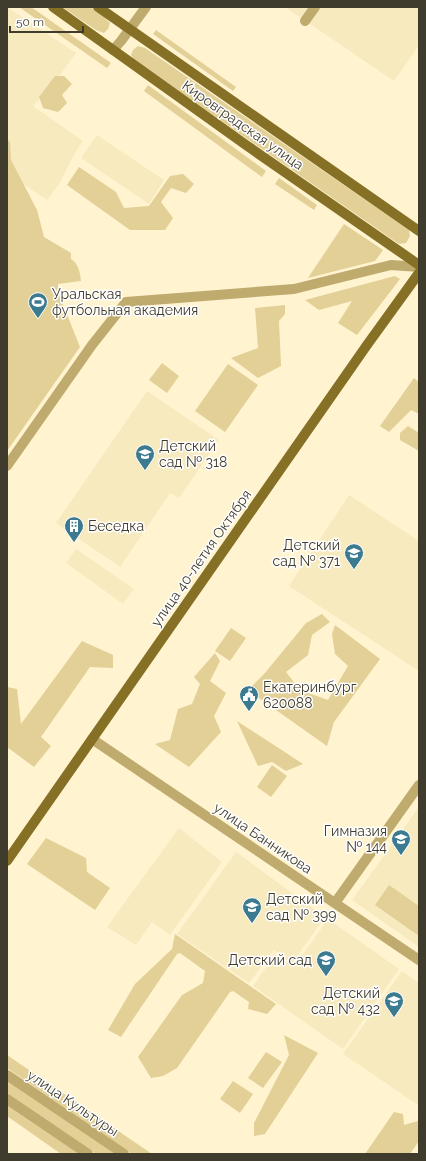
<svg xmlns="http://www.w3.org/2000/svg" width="426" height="1161" font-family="Raleway,sans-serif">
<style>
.built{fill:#f7eabf}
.green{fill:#e2d097}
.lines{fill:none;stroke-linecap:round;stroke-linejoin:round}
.minor{stroke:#bfab6e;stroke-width:10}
.major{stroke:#857026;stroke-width:10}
.labels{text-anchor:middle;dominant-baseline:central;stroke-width:3;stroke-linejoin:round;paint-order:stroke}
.street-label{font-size:14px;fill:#3f3b2d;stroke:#fff}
.poi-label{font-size:14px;fill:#3f3b2d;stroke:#fff;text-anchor:start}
</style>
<rect width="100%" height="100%" fill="#fff3d0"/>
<path class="built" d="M7,7l69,46 -22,30 -21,23 50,35 -7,10 -17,33 -12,16 -30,-20 -10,-27z
M285,7h134v38l-25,36z
M97,135l67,45 -15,24 -68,-46z
M147,391l72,49 -40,58 -9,-5 -50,74 -64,-44z
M349,495l70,46v130l-130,-85z
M76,549l58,40 -11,15 -57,-41z
M419,807v140l-67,-47z
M179,828l43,34 -52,73 -18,-13 -16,23 -29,-18z
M236,852l89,65 -33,46 -18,-13 -25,33 -72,-49z
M328,919l71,50 -56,80 -90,-63 22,-31 19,12z
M402,971l17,12v120l-1,2 -75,-51z"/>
<path class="green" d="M19,7h12l80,56 -4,5z
M62,7h28l14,10 6,6 -2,6 -4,4 -8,-3z
M156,30l80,57 -3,4 -80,-57z
M138,46l7,2 264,182 1,6 -4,7 -7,1 -264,-183 -4,-6 2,-5z
M55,76h9l8,8 -10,11 5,8 -9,9 -15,-4 -4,-11z
M148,85l118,86 -4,6 -118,-86z
M7,139l3,3 1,18 26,50 7,27 27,16v6c8,5 9,14 10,22l-23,3v8l22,55 -73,104z
M79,167l37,25 8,16 25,-2 21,-30 13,-2 11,10 -8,9 -15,-5 -10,14 12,16 -8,12h-35l-63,-45z
M279,178l38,27 -3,5 -39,-26z
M344,224l39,26 -8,11 -67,17z
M395,276l5,3 -43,56 -19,-12 14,-22 -33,9 -14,-10z
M285,305v9l-6,7 2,45 -23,12 -27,-20 27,-10 -3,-40z
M162,363l17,13 -12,17 -18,-13z
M228,364l30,21 -33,47 -30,-21z
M414,378l5,4v32l-8,-4 -22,22 -9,-6z
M408,426l11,7v18l-19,-11v-7z
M322,614l8,8 -18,13 -4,20 -22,17 14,18 28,10 20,-34 -13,-12 -3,-20 3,-9 45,34 -46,63 -7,24 -75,-53 -1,-6 14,-14 41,-50z
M231,628l15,10 -16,23 -15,-10z
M82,641l31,14v13l-23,-1 -49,70 10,9 -17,21 -27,-20v-60l10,2 4,35z
M215,653l5,8 -10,20 16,12 -12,23 7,16 -32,35 -34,-23 15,-4 8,-31 14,-5 8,-20 -6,-7z
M237,721l66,43 -17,7 -14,-9 -14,4z
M272,765l15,11 -16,21 -14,-10z
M46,838l40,20 1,14 23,16 -15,22 -68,-46z
M389,885l30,21v30l-44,-31z
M175,934l101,70 -9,10 -19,-5 1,-7 -16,-11 -3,1 -53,76 -14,8 -12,2 -13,-21 44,-62 21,-12 2,-12 -25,-18 -3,1 -56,83 -13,-7 27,-46 37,-35z
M284,1035l34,18 -53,81 -11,2v-13l35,-68z
M266,1052l16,10 -19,26 -15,-10z
M7,1055l145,99h-20l-125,-86z
M7,1080l108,74h-19l-89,-61z
M233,1081l20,13 -13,19 -20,-14z
M7,1103l74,51h-20l-54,-38z
M394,1112l9,2 1,11 14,-4 1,1v19l-9,13h-45z"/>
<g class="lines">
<path class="minor" d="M305,21l10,-14
M113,50l8,-9 25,-34
M7,466l85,-121 34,-43 168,-13 97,-24 28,2
M92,739l327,221
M335,903l84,-118
M7,1075l117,79
M7,1099l81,55"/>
<path class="major" d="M53,7l193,138 173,120
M98,7l321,224
M7,861l360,-516 52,-72"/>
</g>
<defs>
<g id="stadium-pin" transform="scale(1)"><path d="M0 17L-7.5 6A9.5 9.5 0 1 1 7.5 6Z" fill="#3c7a90" stroke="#fff"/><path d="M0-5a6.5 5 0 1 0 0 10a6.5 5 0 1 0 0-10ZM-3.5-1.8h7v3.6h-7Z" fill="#fff"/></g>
<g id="school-pin" transform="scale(1)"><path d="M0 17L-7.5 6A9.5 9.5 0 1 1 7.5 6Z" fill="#3c7a90" stroke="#fff"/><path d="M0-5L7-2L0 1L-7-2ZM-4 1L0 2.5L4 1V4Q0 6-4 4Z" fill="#fff"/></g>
<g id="building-pin" transform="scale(1)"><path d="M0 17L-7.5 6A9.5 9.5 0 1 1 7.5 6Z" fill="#3c7a90" stroke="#fff"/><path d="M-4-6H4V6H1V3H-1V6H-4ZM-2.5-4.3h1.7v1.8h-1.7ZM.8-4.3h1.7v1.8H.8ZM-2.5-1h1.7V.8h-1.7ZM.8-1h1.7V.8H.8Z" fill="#fff"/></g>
<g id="civic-pin" transform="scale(1)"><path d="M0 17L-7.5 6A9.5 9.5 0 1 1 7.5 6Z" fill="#3c7a90" stroke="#fff"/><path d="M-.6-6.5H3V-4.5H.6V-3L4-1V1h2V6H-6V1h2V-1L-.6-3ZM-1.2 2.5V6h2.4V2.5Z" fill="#fff"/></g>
</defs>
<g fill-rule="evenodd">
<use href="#stadium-pin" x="38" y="302"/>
<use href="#school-pin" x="145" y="454"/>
<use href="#building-pin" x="74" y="526"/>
<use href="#school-pin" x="354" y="553"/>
<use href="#civic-pin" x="249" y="695"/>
<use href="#school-pin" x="401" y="839"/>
<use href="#school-pin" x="252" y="907"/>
<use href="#school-pin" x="326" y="960"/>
<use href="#school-pin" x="394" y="1001"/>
</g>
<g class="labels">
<g class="street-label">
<text transform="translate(243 125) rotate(35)">Кировградская улица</text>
<text transform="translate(201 558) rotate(-55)">улица 40-летия Октября</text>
<text transform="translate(263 838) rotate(34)">улица Банникова</text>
<text transform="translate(73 1103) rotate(34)">улица Культуры</text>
</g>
<g class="poi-label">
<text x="52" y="294">Уральская<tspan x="52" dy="16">футбольная академия</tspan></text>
<text x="159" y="446">Детский<tspan x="159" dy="16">сад № 318</tspan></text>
<text x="88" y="526">Беседка</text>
<text x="340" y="545" text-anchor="end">Детский<tspan x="340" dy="16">сад № 371</tspan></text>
<text x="263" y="687">Екатеринбург<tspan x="263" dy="16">620088</tspan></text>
<text x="387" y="831" text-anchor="end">Гимназия<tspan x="387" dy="16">№ 144</tspan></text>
<text x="266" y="899">Детский<tspan x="266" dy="16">сад № 399</tspan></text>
<text x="312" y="960" text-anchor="end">Детский сад</text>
<text x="380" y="993" text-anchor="end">Детский<tspan x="380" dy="16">сад № 432</tspan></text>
</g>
</g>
<rect width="426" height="1161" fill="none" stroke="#3f3b2d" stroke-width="16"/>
<path d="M10 26v6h73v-6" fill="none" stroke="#3f3b2d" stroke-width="2"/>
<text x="16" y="26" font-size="12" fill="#3f3b2d" stroke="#ffffff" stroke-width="3" paint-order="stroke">50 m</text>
</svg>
